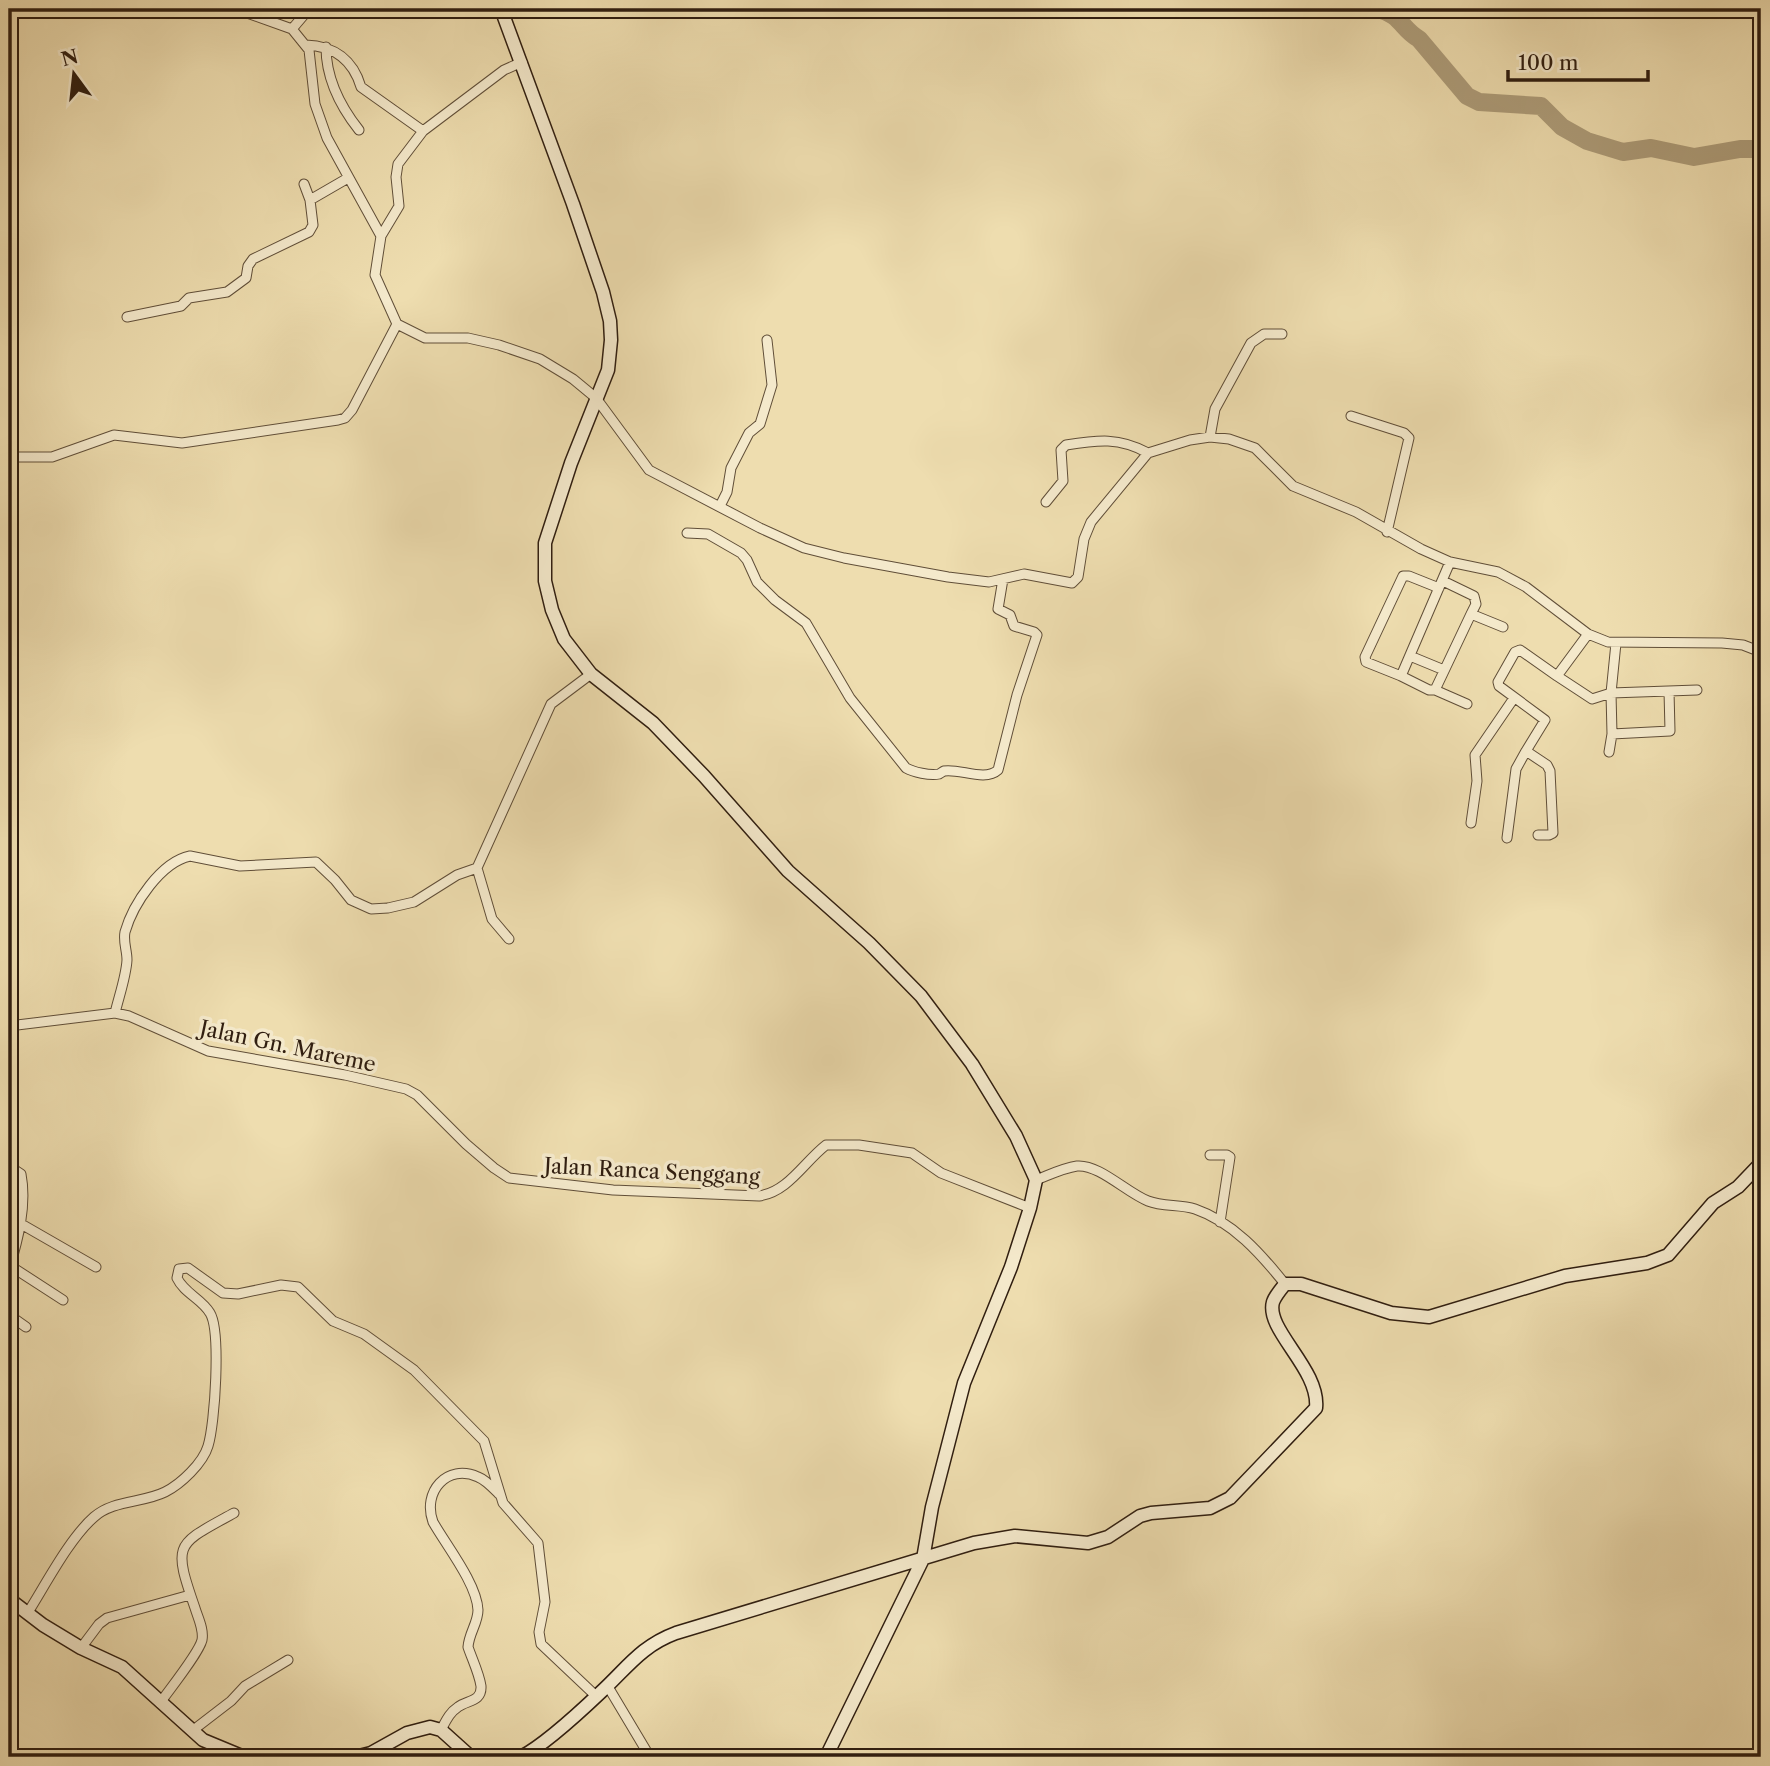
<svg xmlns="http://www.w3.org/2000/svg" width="1770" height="1766" font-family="'Libre Caslon Text',serif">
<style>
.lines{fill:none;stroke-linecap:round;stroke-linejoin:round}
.river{stroke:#ad9c79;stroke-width:18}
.street-casing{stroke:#604e38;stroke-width:11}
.secondary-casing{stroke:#301e10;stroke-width:15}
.street{stroke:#f4e9cb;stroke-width:9}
.secondary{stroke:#f4e9cb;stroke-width:12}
.labels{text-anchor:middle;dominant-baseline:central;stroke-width:7;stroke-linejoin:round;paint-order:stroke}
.street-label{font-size:21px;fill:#301e10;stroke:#f4e9cb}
</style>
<rect width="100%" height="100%" fill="#eeddaf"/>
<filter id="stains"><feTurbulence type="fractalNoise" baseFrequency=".00286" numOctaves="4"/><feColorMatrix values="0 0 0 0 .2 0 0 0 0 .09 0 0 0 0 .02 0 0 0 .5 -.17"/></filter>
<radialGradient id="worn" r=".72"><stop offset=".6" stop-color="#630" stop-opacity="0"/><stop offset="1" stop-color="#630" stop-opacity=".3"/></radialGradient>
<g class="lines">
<path class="river" d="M1378,9c24,6 23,20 41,30l48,57 12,6 62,4 21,21 25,14 36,11 28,-4 43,9 46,-8h21"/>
<g class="street-casing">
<path id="street" d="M236,9l56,20 17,21 6,54 12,34 54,98 -6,39 22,49 28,14h43l31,7 41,14 33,20 23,19 53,72 111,58 44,20 40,10 104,19 41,5 35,-8 48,9 6,-6 6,-38 7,-17 57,-69 42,-13 20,-3 19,2 26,9 38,38 63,26 65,37 29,13 48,10 28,15 62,47 20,8 114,1 21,2 18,7
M292,29l17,-20
M306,45c28,1 47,15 55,42l62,44
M326,47c0,31 14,59 33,83
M304,184l6,16 38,-22
M381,236l18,-30 -3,-29 2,-13 25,-33 81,-61 18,-8
M127,317l54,-11 8,-8 38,-6 19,-14 2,-12 5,-7 56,-27 4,-7 -3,-25
M1351,416l53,17 5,5 -22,94
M1210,437l5,-28 36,-66 13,-9h18
M9,457h43l62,-22 68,8 156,-23 7,-2 7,-8 45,-86
M1046,502l17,-21 -2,-31 5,-5c32,-5 53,-8 82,8
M720,506l7,-14 4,-24 18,-35 11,-9 12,-39 -5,-45
M687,533l21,1 33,19 6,7 10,22 18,18 31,23 44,75 56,70c7,4 24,8 33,6 2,-1 3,-2 5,-3 15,-3 41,11 54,-1l19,-75 20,-60 -3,-3 -20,-6 -4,-11 -12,-6 5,-30
M1439,588l-30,-12h-6l-38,81 1,5 35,14 49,-114
M1471,614l32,13
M1410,656l34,14
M1401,676l28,14h6l36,-76 5,-10 -2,-8 -31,-15
M1557,676l35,23 19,-6 86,-3
M1435,690l32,14
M1612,734l58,-3 -1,-40
M1609,752l3,-18 -1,-41 5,-50
M1471,823l6,-42 -2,-26 39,-57
M1538,835h11l4,-2 -3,-62 -3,-6 -21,-14 19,-31 -46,-34 -1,-4 17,-30 5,-2 37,26 31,-42
M1507,838l9,-69 10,-18
M477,868l15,51 17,20
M115,1013c4,-17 11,-36 12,-53 0,-10 -4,-18 -2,-28 8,-28 36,-70 65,-76l50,10 76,-4 19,18 16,20 20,9 17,-1 26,-6 43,-27 20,-7 74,-164 40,-30
M9,1026l106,-13 14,3 79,35 137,24 61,14 11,6 49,49 28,24 15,10 104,12 146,6c29,-4 45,-34 67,-51h33l53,8 29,20 89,35
M1210,1155h17l3,2 -10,65
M9,1166l12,8c6,31 -3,66 -12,95
M1036,1180c13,-5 27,-12 41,-14 22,-2 50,27 71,35 15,6 32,3 47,8 38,13 66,45 90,75
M9,1217l87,50
M9,1265l54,35
M9,1315l17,12
M27,1614c19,-30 42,-75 67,-97 19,-17 49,-14 71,-25 16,-8 38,-29 43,-46 7,-22 13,-115 2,-133 -8,-14 -26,-20 -33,-35l2,-9 9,-1 35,25 15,1 43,-9 17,2 35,34 31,13 50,36 70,71 19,62 35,40 7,59 -6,30 2,12 55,52
M81,1648l18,-24 8,-6 83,-23
M607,1685l43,72
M160,1703c9,-13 39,-50 42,-63 2,-11 -4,-22 -7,-32 -23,-66 -19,-63 39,-95
M441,1730c5,-9 8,-17 17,-23 9,-7 24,-5 23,-21 -2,-13 -9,-27 -13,-39 1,-14 10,-24 10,-37 -1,-26 -32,-65 -45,-88 -11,-30 14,-59 45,-45 8,3 15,11 21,17
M192,1731l39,-30 14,-15 43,-26"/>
</g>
<g class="secondary-casing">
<path id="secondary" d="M501,9l72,195 30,88 7,29 1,19 -3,30 -37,93 -26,80v38l7,29 12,29 27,35 62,49 51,53 84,95 81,72 52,53 51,68 44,72 20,44 -6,28 -19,59 -47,116 -32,124 -9,52 -97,198
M9,1599l34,26 38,23 41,19 81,73 41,17
M355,1757l16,-4 36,-20 23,-6 11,3 30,27
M521,1757c23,-12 60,-46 80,-65 26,-24 40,-46 75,-59l298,-90 41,-7 73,7 20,-6 32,-21 11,-3 59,-5 20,-10 86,-90c4,-39 -51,-78 -43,-106 2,-6 8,-13 12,-18h16l90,29 38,4 136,-41 82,-13 21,-8 45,-52 25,-16 23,-24"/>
</g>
<use href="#street" class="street"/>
<use href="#secondary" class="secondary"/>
</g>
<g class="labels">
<g class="street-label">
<text transform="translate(288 1046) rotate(12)">Jalan Gn. Mareme</text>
<text transform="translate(652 1171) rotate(3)">Jalan Ranca Senggang</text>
</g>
</g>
<rect width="1770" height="1766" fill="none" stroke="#eeddaf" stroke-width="35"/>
<rect x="10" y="10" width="1749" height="1745" fill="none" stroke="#301e10" stroke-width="3.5"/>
<rect x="18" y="18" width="1735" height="1731" fill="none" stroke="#301e10" stroke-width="2"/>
<g transform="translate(74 74) rotate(345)" stroke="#f4e9cb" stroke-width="5" paint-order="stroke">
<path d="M0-5L12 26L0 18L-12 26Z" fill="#301e10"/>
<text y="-10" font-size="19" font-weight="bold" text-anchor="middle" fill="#301e10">N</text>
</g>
<path d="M1508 70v10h140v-10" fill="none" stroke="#301e10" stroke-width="3.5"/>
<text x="1518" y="70" font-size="21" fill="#301e10" stroke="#f4e9cb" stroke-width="5" paint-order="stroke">100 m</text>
<rect width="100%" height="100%" filter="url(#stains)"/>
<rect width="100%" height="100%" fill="url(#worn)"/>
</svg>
